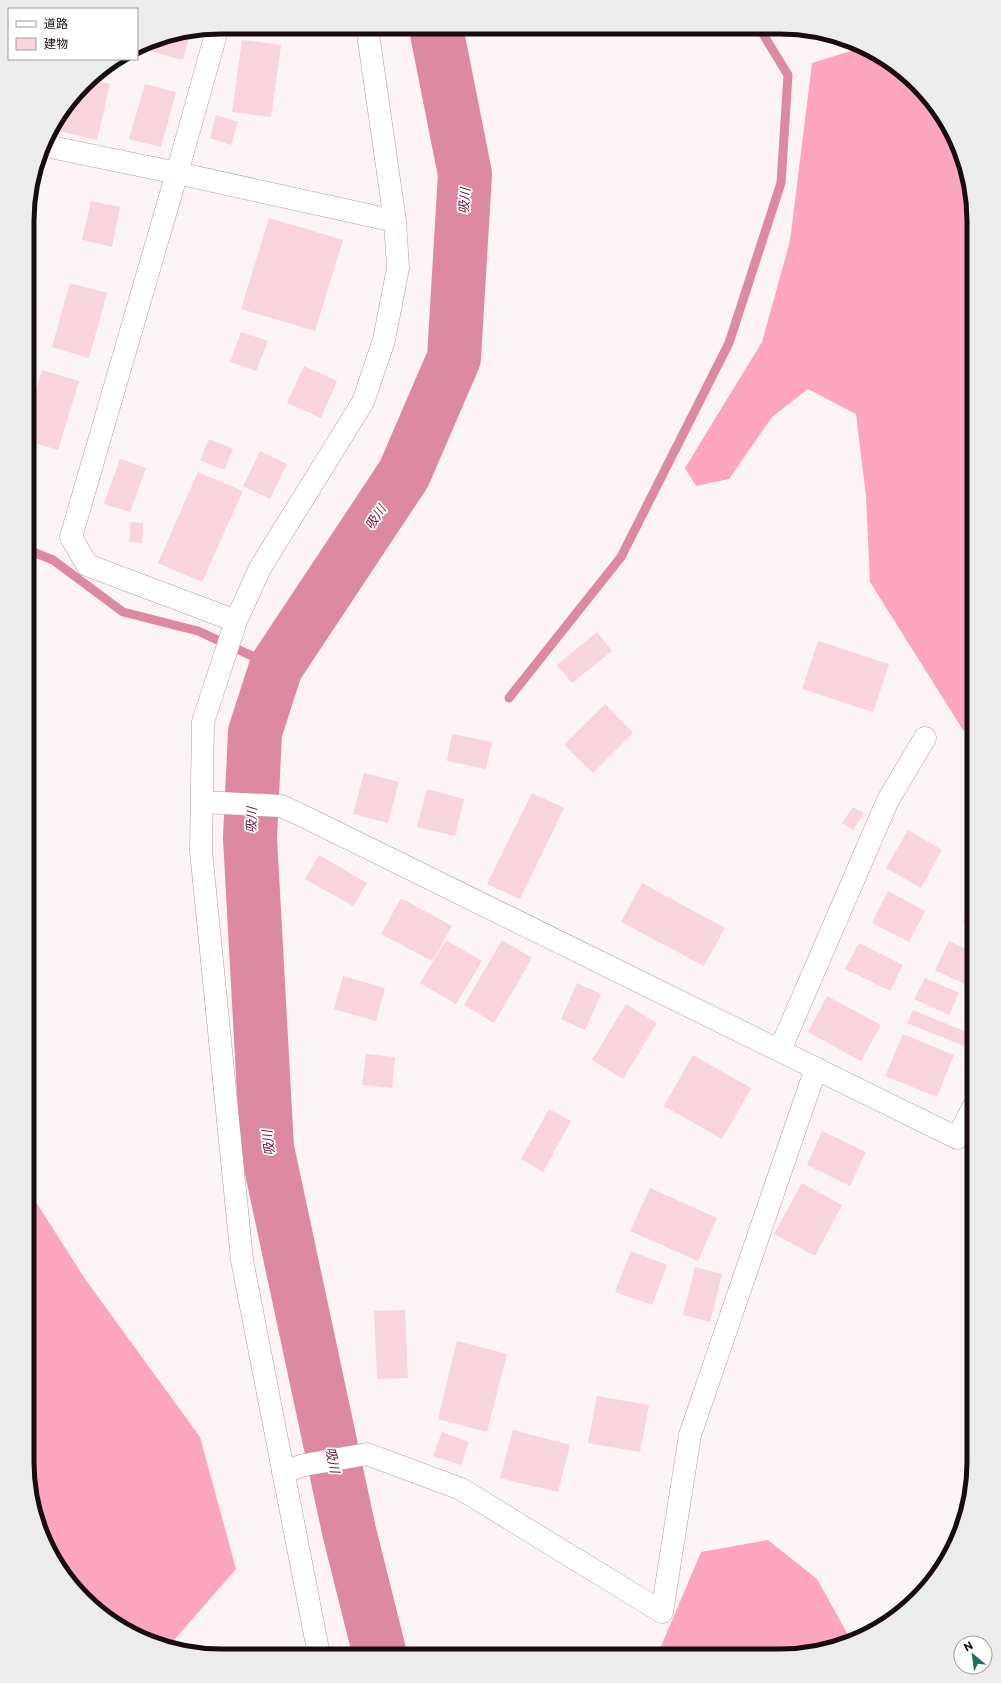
<svg xmlns="http://www.w3.org/2000/svg" width="1001" height="1683" font-family="Commissioner,'Noto Sans JP',sans-serif">
<style>
.forest{fill:#fba6be}
.lines{fill:none;stroke-linecap:round;stroke-linejoin:round}
.stream{stroke:#dc89a1;stroke-width:9}
.river{stroke:#dc89a1;stroke-width:54}
.building{fill:#f8d4dd}
.minor-casing{stroke:#bd97a1;stroke-width:23}
.minor{stroke:#fff;stroke-width:22}
.labels{text-anchor:middle;dominant-baseline:central;stroke-width:3.5;stroke-linejoin:round;paint-order:stroke}
.water-label{font-size:13px;font-style:italic;fill:#710d39;stroke:#fff}
.rim{fill:none;stroke:#190c10;stroke-width:5}
</style>
<rect width="100%" height="100%" fill="#fbf3f5"/>
<path class="forest" d="M864,47l34,20 36,36 25,44 15,74v514l-11,-5 -93,-148 -4,-86 -10,-82 -48,-25 -36,28 -43,62 -33,7 -11,-18 77,-126 28,-101 22,-178z
M27,1188l58,91 115,158 36,132 -68,78 -22,-6 -43,-25 -36,-36 -25,-44 -15,-74z
M768,1540l49,39 35,63 -71,14h-124l44,-104z"/>
<g class="lines">
<path class="stream" d="M28,550l25,10 70,52 75,19 78,36
M509,698l112,-141 108,-214 52,-160 7,-108 -28,-46"/>
<path class="river" d="M380,1655l-31,-124 -82,-383 -17,-310 5,-106 21,-65 128,-193 50,-116 11,-184 -29,-146"/>
</g>
<path class="building" d="M190,33l-7,27 -30,-8 4,-12z
M242,40l39,5 -10,72 -39,-5z
M89,79l21,5 -13,56 -42,-10 1,-7z
M145,84l31,8 -15,55 -32,-8z
M216,115l22,7 -7,23 -21,-7z
M91,201l29,6 -8,40 -30,-7z
M269,218l74,22 -28,91 -74,-22z
M70,283l37,10 -18,65 -37,-11z
M241,332l27,9 -12,30 -26,-9z
M304,366l33,15 -16,37 -34,-15z
M42,370l37,11 -21,69 -30,-9v-26z
M209,439l24,10 -9,21 -24,-10z
M260,451l27,13 -17,35 -27,-13z
M120,459l26,9 -16,44 -26,-8z
M198,472l45,19 -41,91 -44,-19z
M131,522l12,1 -1,20 -13,-1z
M597,632l15,19 -40,32 -15,-18z
M818,641l71,23 -16,48 -71,-23z
M605,704l28,29 -40,40 -29,-28z
M452,734l40,8 -6,27 -39,-8z
M364,773l35,9 -11,41 -35,-9z
M427,789l37,10 -9,37 -38,-9z
M532,793l32,15 -44,91 -33,-15z
M853,807l11,6 -11,17 -11,-7z
M908,830l34,20 -21,38 -35,-20z
M319,855l48,28 -14,23 -48,-27z
M642,883l83,45 -21,38 -83,-44z
M888,891l37,20 -16,31 -37,-19z
M974,896v30l-11,-5z
M401,898l51,28 -20,35 -51,-27z
M446,940l36,21 -26,43 -36,-21z
M502,940l30,18 -38,65 -30,-18z
M949,941l25,12v36l-39,-19z
M859,943l44,22 -13,26 -45,-22z
M343,976l42,12 -9,33 -42,-12z
M925,978l34,15 -10,22 -35,-16z
M577,983l24,11 -16,36 -24,-11z
M827,996l54,29 -20,36 -53,-29z
M626,1004l31,19 -34,56 -31,-19z
M913,1010l56,23 -5,13 -57,-23z
M903,1034l51,21 -17,42 -52,-21z
M366,1054l29,3 -3,31 -30,-3z
M693,1055l58,33 -29,51 -58,-33z
M549,1109l22,12 -28,51 -22,-13z
M822,1131l44,21 -16,34 -43,-21z
M802,1183l40,22 -27,51 -41,-22z
M650,1188l67,30 -19,43 -68,-30z
M631,1251l36,14 -15,40 -37,-13z
M695,1267l27,7 -12,48 -27,-7z
M405,1310l3,68 -31,1 -3,-68z
M457,1341l50,13 -20,78 -49,-13z
M597,1396l52,9 -9,47 -52,-9z
M513,1430l57,15 -12,47 -58,-14z
M442,1432l27,10 -8,23 -28,-9z"/>
<g class="lines">
<g class="minor-casing">
<path id="minor" d="M44,144l2,2 131,27 41,-146
M236,621l-149,-56 -16,-28 106,-364 218,48
M202,802l79,4 20,9 656,323 17,-32
M780,1050l108,-250 37,-62
M283,1472l21,-7 63,-11 94,35 201,123 28,-177 126,-367
M319,1655l-77,-395 -41,-409 2,-129 33,-101 24,-53 103,-166 21,-62 14,-72 -3,-47 -28,-194"/>
</g>
<use href="#minor" class="minor"/>
</g>
<g class="labels">
<g class="water-label">
<text transform="translate(464 201) rotate(-86)">吸川</text>
<text transform="translate(375 517) rotate(-56)">吸川</text>
<text transform="translate(251 820) rotate(-88)">吸川</text>
<text transform="translate(268 1143) rotate(-97)">吸川</text>
<text transform="translate(333 1460) rotate(78)">吸川</text>
</g>
</g>
<path d="M0 0H1001V1683H0ZM221 34H780A187 187 0 0 1 967 221V1462A187 187 0 0 1 780 1649H221A187 187 0 0 1 34 1462V221A187 187 0 0 1 221 34Z" fill="#edecec" fill-rule="evenodd"/>
<path class="rim" d="M221 34H780A187 187 0 0 1 967 221V1462A187 187 0 0 1 780 1649H221A187 187 0 0 1 34 1462V221A187 187 0 0 1 221 34Z"/>
<rect x="8" y="8" width="130" height="52" fill="#ffffff" stroke="#a39e9f"/>
<rect x="16" y="21" width="20" height="6" fill="#ffffff" stroke="#a39e9f"/>
<text x="44" y="28" font-size="12" fill="#190c10">道路</text>
<rect x="16" y="38" width="20" height="12" fill="#f8d4dd" stroke="#a39e9f"/>
<text x="44" y="48" font-size="12" fill="#190c10">建物</text>
<g transform="translate(973 1655) rotate(331)"><circle r="19" fill="#ffffff" stroke="#a39e9f"/>
<path d="M0-3L7 15L0 10L-7 15Z" fill="#236a60"/>
<text y="-6" font-size="11" font-weight="bold" text-anchor="middle" fill="#190c10">N</text>
</g>
</svg>
